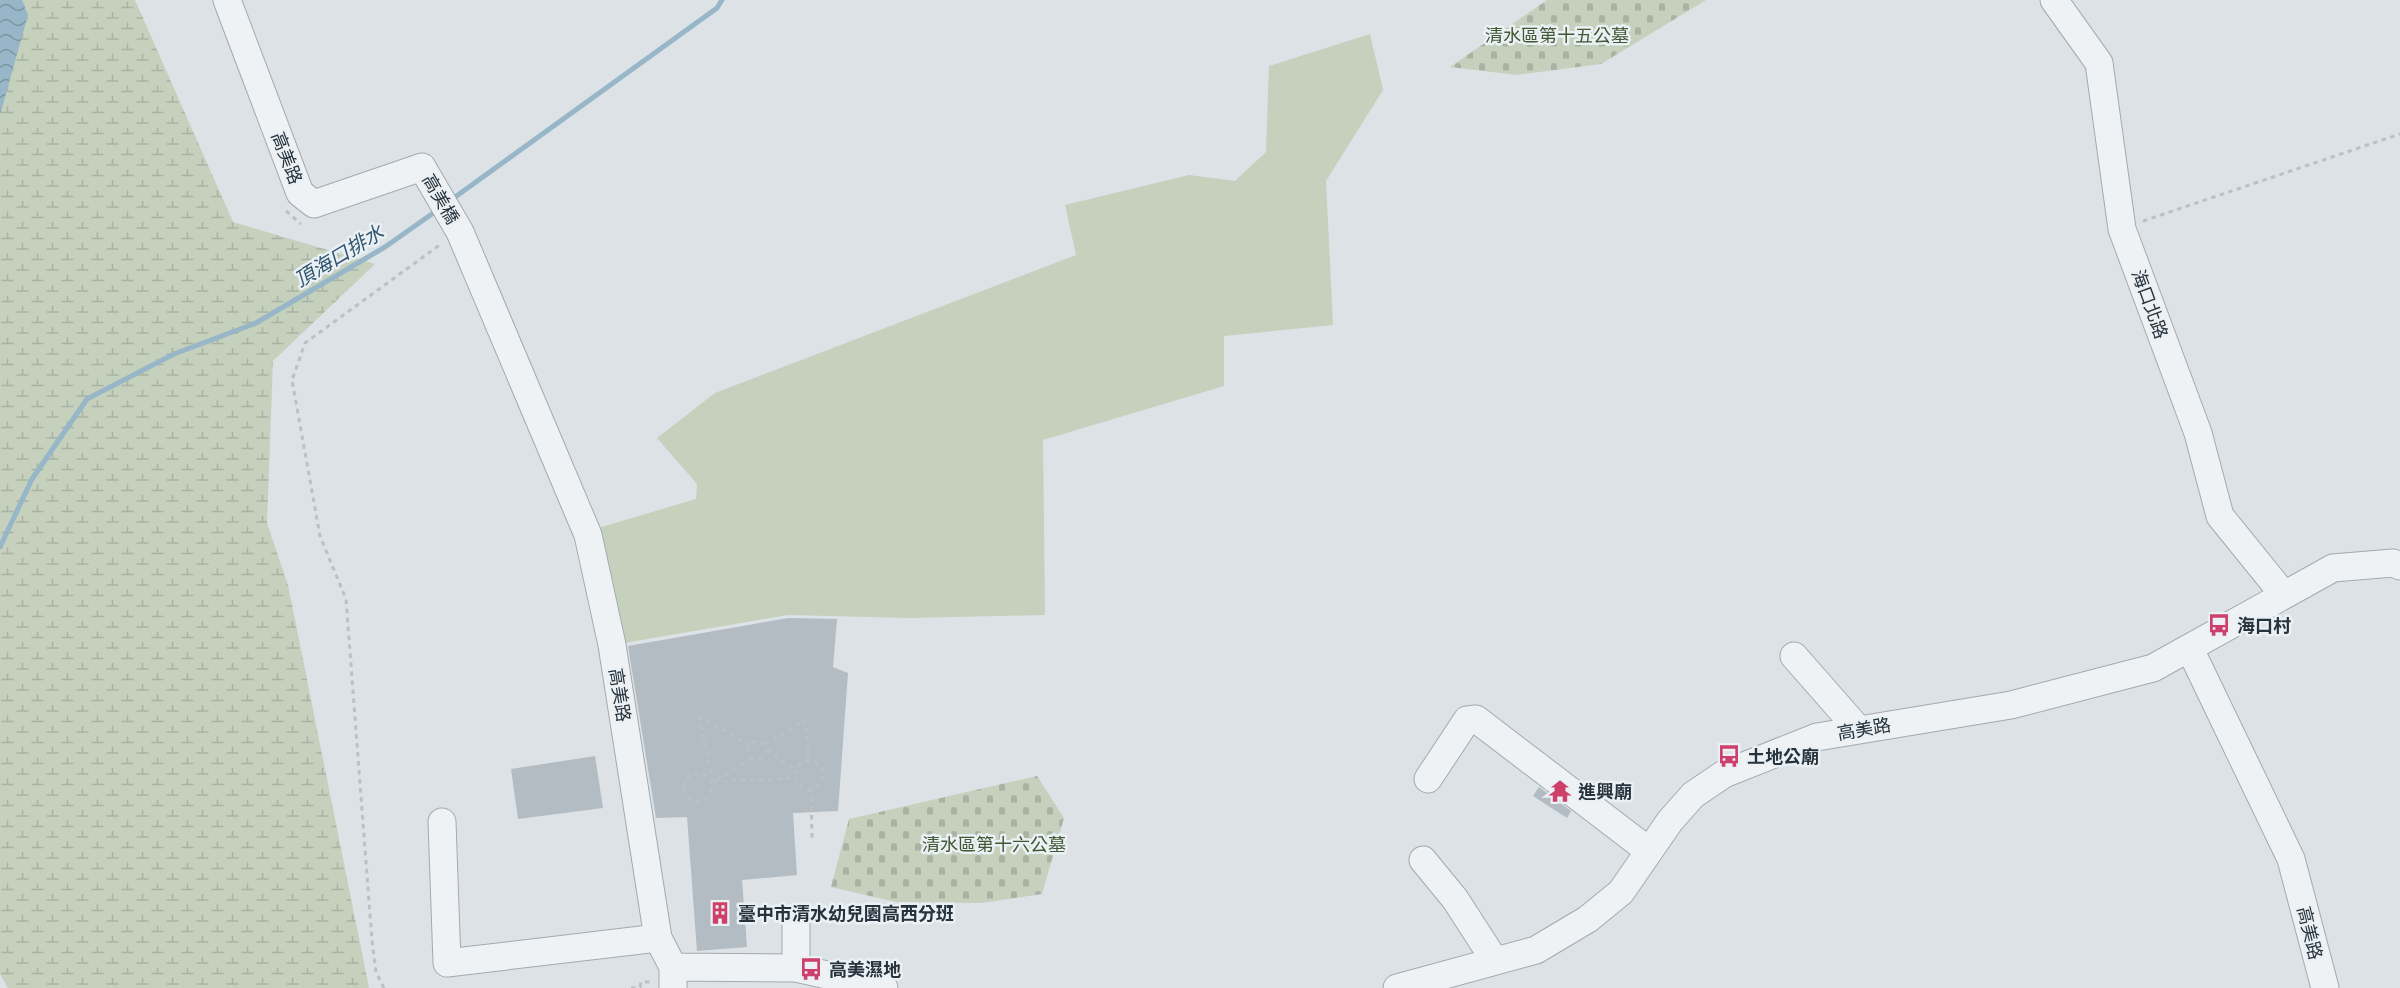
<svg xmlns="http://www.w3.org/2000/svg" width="2400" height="988" font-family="'Space Grotesk','Noto Sans TC',sans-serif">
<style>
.green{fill:#c5d0bd}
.wetland{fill:url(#wetland-marsh)}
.cemetery{fill:url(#cemetery-stones)}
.water{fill:url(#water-waves)}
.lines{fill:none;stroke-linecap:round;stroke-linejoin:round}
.stream{stroke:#97b6c7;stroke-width:5}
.building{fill:#b3bcc3}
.minor-casing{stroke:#a2aab0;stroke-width:29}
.path{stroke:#bbc0c5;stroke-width:3;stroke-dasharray:4.5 4.5;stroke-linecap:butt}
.minor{stroke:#eff2f5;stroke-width:27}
.labels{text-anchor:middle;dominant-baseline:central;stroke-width:5;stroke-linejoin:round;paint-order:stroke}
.park-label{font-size:18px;fill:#405833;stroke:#ebf0f4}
.street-label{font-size:18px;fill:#26323c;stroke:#ebf0f4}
.poi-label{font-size:18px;font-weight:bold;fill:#26323c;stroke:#ebf0f4;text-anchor:start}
.water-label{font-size:20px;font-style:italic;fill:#315770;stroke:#ebf0f4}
</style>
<defs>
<pattern id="wetland-marsh" width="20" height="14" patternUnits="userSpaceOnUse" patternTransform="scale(1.5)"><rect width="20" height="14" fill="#c5d0bd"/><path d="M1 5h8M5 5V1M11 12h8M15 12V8" fill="none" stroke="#a9b3a3"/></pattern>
<pattern id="cemetery-stones" width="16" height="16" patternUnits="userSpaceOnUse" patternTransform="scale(1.5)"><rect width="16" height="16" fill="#c5d0bd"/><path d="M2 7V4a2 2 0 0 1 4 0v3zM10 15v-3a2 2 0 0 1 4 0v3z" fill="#a9b3a3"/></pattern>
<pattern id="water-waves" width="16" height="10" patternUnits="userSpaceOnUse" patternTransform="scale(1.5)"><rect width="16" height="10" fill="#97b6c7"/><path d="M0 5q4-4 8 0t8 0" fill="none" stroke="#7b95a3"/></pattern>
</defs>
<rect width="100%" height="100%" fill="#dce2e6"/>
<path class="green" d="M1370,34l13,56 -57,91 7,144 -109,11v50l-181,54 2,175 -135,3 -122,-3 -164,28 -29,-114 101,-30 1,-15 -40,-46 58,-45 361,-138 -11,-50 124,-30 46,6 31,-29 3,-86z"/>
<path class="wetland" d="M0,0h135l98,222 142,42 -102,97 -6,162 21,62 81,403h-361l-8,-14z"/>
<path class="cemetery" d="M1547,0h159l-105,64 -84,11 -67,-8z
M1037,776l27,42 -22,76 -61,9 -85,-1 -65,-15 18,-68z"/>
<path class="water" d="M0,0h22l6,15 -28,100z"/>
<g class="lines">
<path class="stream" d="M451,200l266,-192 5,-8
M0,547l32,-68 55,-80 87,-45 82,-31 129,-76 54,-38"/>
</g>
<path class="building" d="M788,618l49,1 -4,48 15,6 -10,138 -45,2 4,62 -55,5 5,67 -50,4 -10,-134 -31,1 -28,-172z
M595,756l8,52 -85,11 -7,-50z
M1539,787l32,24 -4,7 -34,-22z"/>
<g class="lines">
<g class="minor-casing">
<path id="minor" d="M227,0l73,193 14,11 108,-37 38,65 128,303 24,110 46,293 15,29v21
M2054,0l45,63 23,166 76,204 22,83 64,79
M2190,649l101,210 34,129
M1794,656l64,73
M1428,779l39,-59 9,-1 173,132
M442,822l5,141 211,-25
M1423,860l32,39 40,62
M796,926v42
M673,967l123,1 88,20
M1397,988l139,-38 52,-31 33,-27 49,-71 23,-26 31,-21 93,-37 194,-32 142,-37 180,-100 60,-5 7,3"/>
</g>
<path class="path" d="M286,211l15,13
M2143,221l257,-87
M699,716l14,66 39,-25
M699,716l50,29
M748 750a9 9 0 1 1 18 0a9 9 0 1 1-18 0Z
M765,744l40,-24 4,41
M767,750l29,21
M795 775a14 14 0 1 1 28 0a14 14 0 1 1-28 0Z
M684 787a14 14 0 1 1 28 0a14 14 0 1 1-28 0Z
M714,782l81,-4
M811,788l1,52
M384,988l-8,-16 -4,-31 -26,-342 -26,-63 -28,-156 13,-37 136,-99
M631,988l9,-1 1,-5h9"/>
<use href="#minor" class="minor"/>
</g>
<defs>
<g id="bus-bare" transform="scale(1.8)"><path d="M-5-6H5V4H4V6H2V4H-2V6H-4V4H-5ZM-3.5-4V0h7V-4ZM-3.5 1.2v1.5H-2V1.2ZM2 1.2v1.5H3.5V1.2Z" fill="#cd406b" stroke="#ebf0f4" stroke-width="2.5" paint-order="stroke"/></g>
<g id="temple-bare" transform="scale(1.8)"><path d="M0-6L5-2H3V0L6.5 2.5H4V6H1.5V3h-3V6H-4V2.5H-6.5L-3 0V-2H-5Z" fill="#cd406b" stroke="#ebf0f4" stroke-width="2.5" paint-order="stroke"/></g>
<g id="building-bare" transform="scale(1.8)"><path d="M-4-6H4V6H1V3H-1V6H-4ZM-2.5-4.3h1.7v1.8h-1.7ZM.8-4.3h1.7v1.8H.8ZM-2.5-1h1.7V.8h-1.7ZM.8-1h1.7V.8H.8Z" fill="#cd406b" stroke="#ebf0f4" stroke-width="2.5" paint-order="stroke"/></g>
</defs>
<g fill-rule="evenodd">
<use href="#bus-bare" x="2219" y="625"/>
<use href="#bus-bare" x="1729" y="756"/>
<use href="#temple-bare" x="1560" y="791"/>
<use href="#building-bare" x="720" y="913"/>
<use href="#bus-bare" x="811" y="969"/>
</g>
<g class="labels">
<g class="park-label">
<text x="1557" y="35">清水區第十五公墓</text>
<text x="994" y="844">清水區第十六公墓</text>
</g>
<g class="street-label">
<text transform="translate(287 158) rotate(69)">高美路</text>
<text transform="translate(441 199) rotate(60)">高美橋</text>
<text transform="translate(2150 304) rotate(70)">海口北路</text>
<text transform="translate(620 695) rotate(81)">高美路</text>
<text transform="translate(1864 729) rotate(-10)">高美路</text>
<text transform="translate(2310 933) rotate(76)">高美路</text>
</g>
<g class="poi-label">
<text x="2237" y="625">海口村</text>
<text x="1747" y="756">土地公廟</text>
<text x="1578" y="791">進興廟</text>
<text x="738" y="913">臺中市清水幼兒園高西分班</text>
<text x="829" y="969">高美濕地</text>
</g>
<g class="water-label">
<text transform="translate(339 256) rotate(-31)">頂海口排水</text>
</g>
</g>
</svg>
